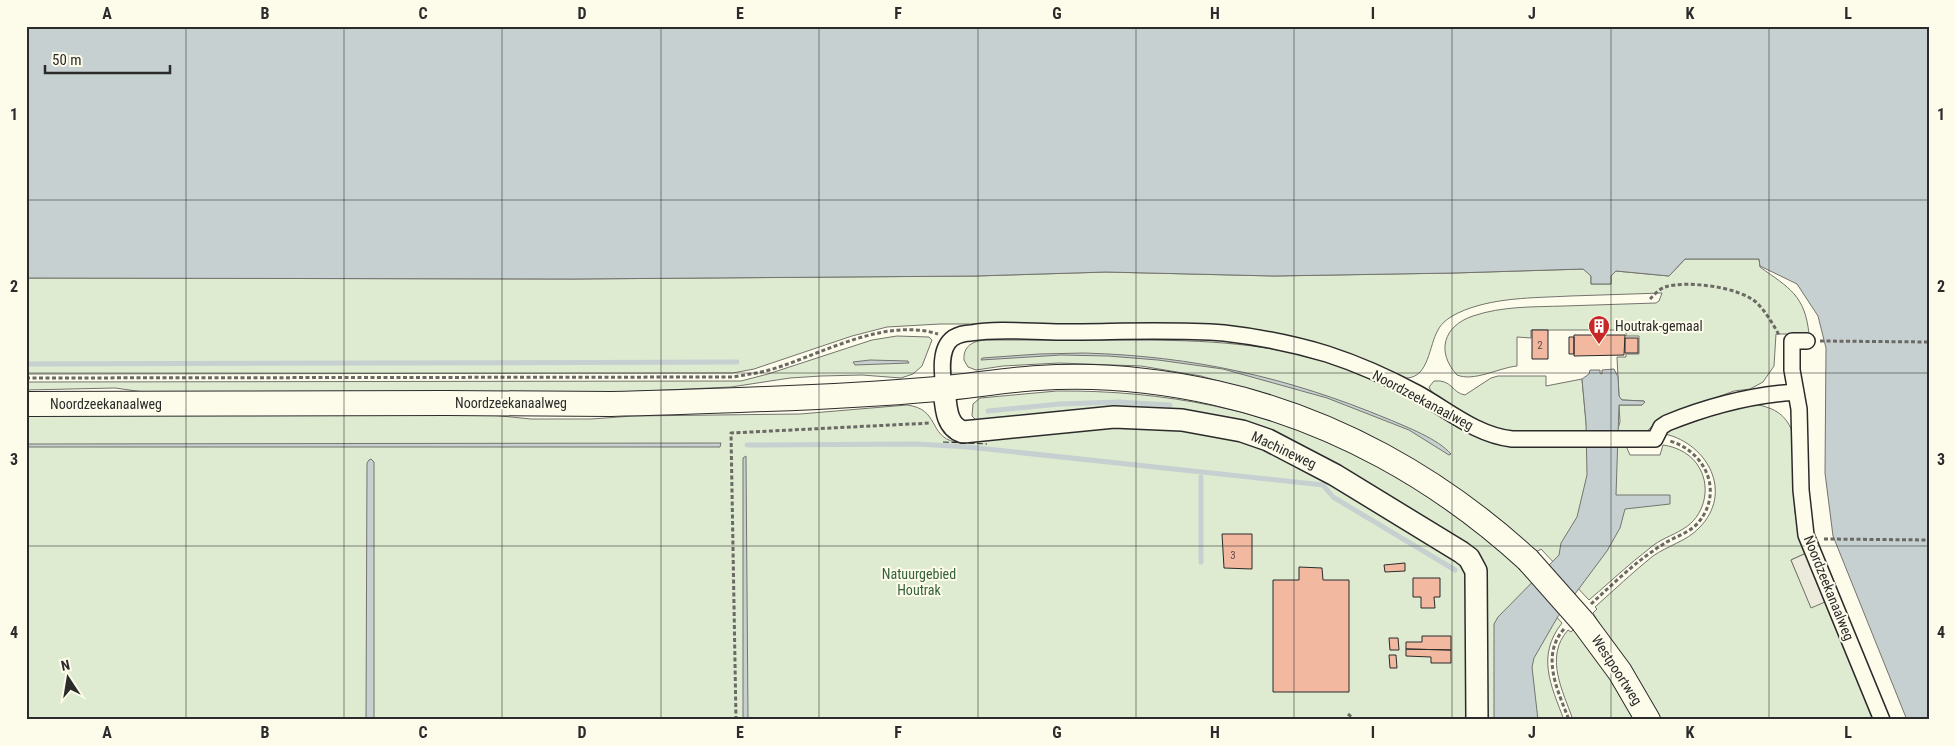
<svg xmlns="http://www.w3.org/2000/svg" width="1955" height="746" font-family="'Roboto Condensed',sans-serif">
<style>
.green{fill:#deebd1;stroke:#74746e}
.parking{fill:#eceadb;stroke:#74746e}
.water{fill:#c7d0d0;stroke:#74746e}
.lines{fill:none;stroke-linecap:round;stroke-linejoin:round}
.stream{stroke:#c7d0d0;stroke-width:5}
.building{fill:#f2b8a0;stroke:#2b2b2b}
.street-casing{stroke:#2b2b2b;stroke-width:18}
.secondary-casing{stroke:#2b2b2b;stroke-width:24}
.primary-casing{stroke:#2b2b2b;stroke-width:26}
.path{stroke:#6a6964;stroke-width:3;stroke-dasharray:4 2.5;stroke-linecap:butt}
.street{stroke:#fdfbea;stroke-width:15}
.secondary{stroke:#fdfbea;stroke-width:21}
.primary{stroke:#fdfbea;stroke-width:24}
.primary-bridge-casing{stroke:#2b2b2b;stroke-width:26;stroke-linecap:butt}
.primary-bridge{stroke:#fdfbea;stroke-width:24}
.fence{stroke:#2b2b2b;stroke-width:1;stroke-dasharray:6 2.5;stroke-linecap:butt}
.grid{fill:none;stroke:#2b2b2b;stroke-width:1;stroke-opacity:0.55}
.labels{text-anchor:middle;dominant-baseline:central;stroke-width:4;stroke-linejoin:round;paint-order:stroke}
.number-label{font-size:11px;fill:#5d4e48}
.poi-label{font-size:14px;fill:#2b2b2b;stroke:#fdfbea;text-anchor:start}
.street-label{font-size:14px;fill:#2b2b2b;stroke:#fdfbea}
.park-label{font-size:14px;fill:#34623c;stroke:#fdfbea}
.neatline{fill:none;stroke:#2b2b2b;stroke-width:2}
.grid-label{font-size:16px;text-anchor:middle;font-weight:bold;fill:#2b2b2b}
</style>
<rect width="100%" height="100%" fill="#fdfbea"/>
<path class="green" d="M1685,259h74l1,8c29,21 45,28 49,67h-33l-2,32 -11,16 -13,7 -16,2 -73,27 -15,14h-29l3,-10 -1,-17h23l2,-4 -22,-1 -3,-3 -2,-40h9v-3h13v-18h-13v-6h-95v8l-14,-1v29c-19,2 -43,16 -60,9 -21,-23 -14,-49 16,-59 29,-10 61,-9 91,-10 31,-1 61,-2 92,-3l3,-2 3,-8c-31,1 -61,2 -92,3 -36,2 -78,1 -112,17 -8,4 -16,9 -20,17 -9,15 -9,47 -31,48l-65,-27 -52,-15 -30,-6 -84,-6h-236l-53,3 -35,9 -98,33 -21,4 -707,1v-96l547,1 403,-3 130,-4 168,4 180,-3 130,-4 7,7v8h20v-8l5,-5 53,5z
M897,336l32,1 3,3 -10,26 -9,8 -12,4 -39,-3 -41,1 -31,2 -59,9 -129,6 -437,2 -50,-7 -89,2v-8l715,-1 27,-7 104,-34z
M985,340c46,0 91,0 136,0 72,0 137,1 206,22 32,11 64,25 93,42 25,14 49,32 76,40l130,2 4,9h30l3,-10c15,2 30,10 37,24 11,20 4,48 -17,60 -11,7 -23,10 -33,19 -21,16 -41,35 -61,52l-48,-51 -3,2 -9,-4 -219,-138 -26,-9 -83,-24 -60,-10 -82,-3 -56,3 -27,4 -8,-3 -4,-7c-1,-14 9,-19 21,-20z
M1498,376h48v10l36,-7 5,53h-80l-22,-7 -48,-29 -6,-5 -2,-4 5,-6c18,-2 18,12 31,14l26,-17z
M1057,391c106,-1 210,19 306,65 20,10 39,24 58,36 41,25 80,54 111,91l-3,4 33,36c-26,33 -11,62 2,97h-80v-156l-4,-7 -211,-125 -291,-10 -6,-6 1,-12 7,-6z
M1753,404c19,3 32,9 39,27l3,81 11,41 -15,7 20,47 15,-6 51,119h-218l-66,-107 4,-4 -2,-2c19,-17 38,-35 58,-51 14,-10 34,-15 46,-28 35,-35 9,-84 -34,-94l1,-2 58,-21z
M907,405c33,4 21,31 48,37l114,-14 109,-1 94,22 167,97 29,25 2,149h-1444v-307l455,1 50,5h60l42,-3 167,-2z
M1568,630l3,2 2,-2c28,23 45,60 64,90h-64c-10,-29 -29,-63 -5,-90z"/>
<path class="parking" d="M1813,550l19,49 -21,9 -20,-48z"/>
<path class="water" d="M26,26h1903v694h-22l-74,-184 -8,-63 1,-125 -8,-32 -21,-32 -37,-18 -1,-7h-74l-16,17 -53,-5 -5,5v8h-20v-8l-8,-7 -129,4 -180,3 -168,-4 -130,4 -403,3 -547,-1z
M1084,353c109,3 203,24 304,66 19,8 50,20 63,35l-2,1 -40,-25 -82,-32 -104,-29 -65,-9 -50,-4 -47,-1 -80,5 1,-2 57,-4z
M870,360l38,1 1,2 -54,2 -2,-3z
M1614,369l4,8 1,19 3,4 22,1 1,1 -3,3h-23l-3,90h54v9l-45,5 -5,19 -13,23 -50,67 -23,40 -2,9 6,53h-44v-96l4,-7 61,-62 2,-12 16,-26 10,-42 -1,-52 -4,-44 7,-5 1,-4h10v3l2,1v-4z
M720,443h1l-1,4h-694v-3z
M746,456l2,264h-5v-262z
M371,459l3,3v258h-8l1,-257 2,-3z"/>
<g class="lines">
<path class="stream" d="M26,364l711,-2
M988,411l72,-7 59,-2 51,3
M747,445l170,-1 51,3 355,38 10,12 122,73
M1201,477v85"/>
</g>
<path class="building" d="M1532,330h16v29h-16z
M1574,335h51l-1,20 -50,1z
M1569,337h5v17h-5z
M1625,338h13v15h-13z
M1222,534h30v35l-28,-1z
M1405,563v8l-20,1 -1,-7z
M1299,567l23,1 1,12h26v112h-76v-112h26z
M1413,578h27v19h-6l1,11h-14v-11h-8z
M1422,636h29v14l-45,-1v-7h16z
M1389,638h9l1,12h-9z
M1406,649l45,1v13h-20v-6l-25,-1z
M1389,655h7l1,13h-7z"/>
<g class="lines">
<g class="street-casing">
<path id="street" d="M1807,341h-15v29l7,39 2,81 5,45 76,185
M944,388c-2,-15 -5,-40 9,-50 5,-3 12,-5 18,-5 27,-5 62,-1 90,-1 54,0 109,-3 163,1 35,4 70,11 103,21 31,10 62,24 90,39 31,17 59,42 95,46h143l6,-12 6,-4c42,-17 83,-28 129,-31"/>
</g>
<g class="secondary-casing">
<path id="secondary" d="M944,388c2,17 1,38 19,44l151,-15 68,3 60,11 26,9 67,35 126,77 8,6 7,13 1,149"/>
</g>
<g class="primary-casing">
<path id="primary" d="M26,404c140,0 281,-1 421,-1 54,0 109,1 164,1 51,-1 103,-3 155,-5 57,-2 114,-5 171,-10 34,-3 67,-9 101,-11 60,-4 120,2 178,15 117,26 224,86 312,167
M1583,622l37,50 28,48"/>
</g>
<path class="path" d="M1650,299c4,-4 9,-10 15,-12 22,-7 75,0 92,16 9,9 16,21 22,32
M1820,341l109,1
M26,378l707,-1c17,-3 33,-5 49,-11 47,-16 106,-48 156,-32
M1824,539l105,1
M1591,604c22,-20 45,-43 71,-59 11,-8 26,-11 36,-22 26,-31 8,-71 -28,-82
M1564,629c-24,27 -6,62 5,91
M1348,714l7,6
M736,720l-5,-287 200,-10"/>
<use href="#street" class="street"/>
<use href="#secondary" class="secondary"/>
<use href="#primary" class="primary"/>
<g class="primary-bridge-casing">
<path id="primary-bridge" d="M1528,560l55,62"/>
</g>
<use href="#primary-bridge" class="primary-bridge"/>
<path class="fence" d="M943,442l44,2"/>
</g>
<path class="grid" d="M186,26v694M344,26v694M502,26v694M661,26v694M819,26v694M978,26v694M1136,26v694M1294,26v694M1452,26v694M1611,26v694M1769,26v694M26,200h1903M26,373h1903M26,546h1903"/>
<defs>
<g id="building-pin" transform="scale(1.125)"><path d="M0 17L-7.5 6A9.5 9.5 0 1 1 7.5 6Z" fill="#c62828" stroke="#fdfbea"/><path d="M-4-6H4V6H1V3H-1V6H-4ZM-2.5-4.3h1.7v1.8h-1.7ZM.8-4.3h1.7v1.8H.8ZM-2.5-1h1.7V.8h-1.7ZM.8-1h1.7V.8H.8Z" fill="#fff"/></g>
</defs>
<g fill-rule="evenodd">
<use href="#building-pin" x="1599" y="326"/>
</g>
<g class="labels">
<g class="number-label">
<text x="1540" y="345">2</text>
<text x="1233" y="555">3</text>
</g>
<g class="poi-label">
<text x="1615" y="326">Houtrak-gemaal</text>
</g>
<g class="street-label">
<text transform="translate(1423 400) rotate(28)">Noordzeekanaalweg</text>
<text x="511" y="403">Noordzeekanaalweg</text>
<text x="106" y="404">Noordzeekanaalweg</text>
<text transform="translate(1284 450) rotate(25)">Machineweg</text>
<text transform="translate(1829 588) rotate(68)">Noordzeekanaalweg</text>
<text transform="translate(1617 670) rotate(57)">Westpoortweg</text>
</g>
<g class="park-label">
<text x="919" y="574">Natuurgebied<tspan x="919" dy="16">Houtrak</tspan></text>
</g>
</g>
<rect width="1955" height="746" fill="none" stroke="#fdfbea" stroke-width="55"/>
<g transform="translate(68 678) rotate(348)" stroke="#fdfbea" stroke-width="4" paint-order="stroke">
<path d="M0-4L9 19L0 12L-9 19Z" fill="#2b2b2b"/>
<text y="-8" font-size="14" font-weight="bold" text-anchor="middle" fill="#2b2b2b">N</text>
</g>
<path d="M45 65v8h125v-8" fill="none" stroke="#2b2b2b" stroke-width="2.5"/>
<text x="52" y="65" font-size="15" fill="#2b2b2b" stroke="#fdfbea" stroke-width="4" paint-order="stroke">50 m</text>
<rect x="28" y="28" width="1900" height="690" class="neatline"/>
<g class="grid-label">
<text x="107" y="19">A</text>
<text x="265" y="19">B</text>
<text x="423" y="19">C</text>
<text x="582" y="19">D</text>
<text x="740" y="19">E</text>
<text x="898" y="19">F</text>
<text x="1057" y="19">G</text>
<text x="1215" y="19">H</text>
<text x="1373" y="19">I</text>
<text x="1532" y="19">J</text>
<text x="1690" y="19">K</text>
<text x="1848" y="19">L</text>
<text x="14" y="120">1</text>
<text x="1941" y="120">1</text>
<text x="14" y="292">2</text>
<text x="1941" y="292">2</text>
<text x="14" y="465">3</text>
<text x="1941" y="465">3</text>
<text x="14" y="638">4</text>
<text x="1941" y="638">4</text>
<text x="107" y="738">A</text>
<text x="265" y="738">B</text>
<text x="423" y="738">C</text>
<text x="582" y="738">D</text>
<text x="740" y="738">E</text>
<text x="898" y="738">F</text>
<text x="1057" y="738">G</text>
<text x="1215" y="738">H</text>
<text x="1373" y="738">I</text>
<text x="1532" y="738">J</text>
<text x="1690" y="738">K</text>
<text x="1848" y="738">L</text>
</g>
</svg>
